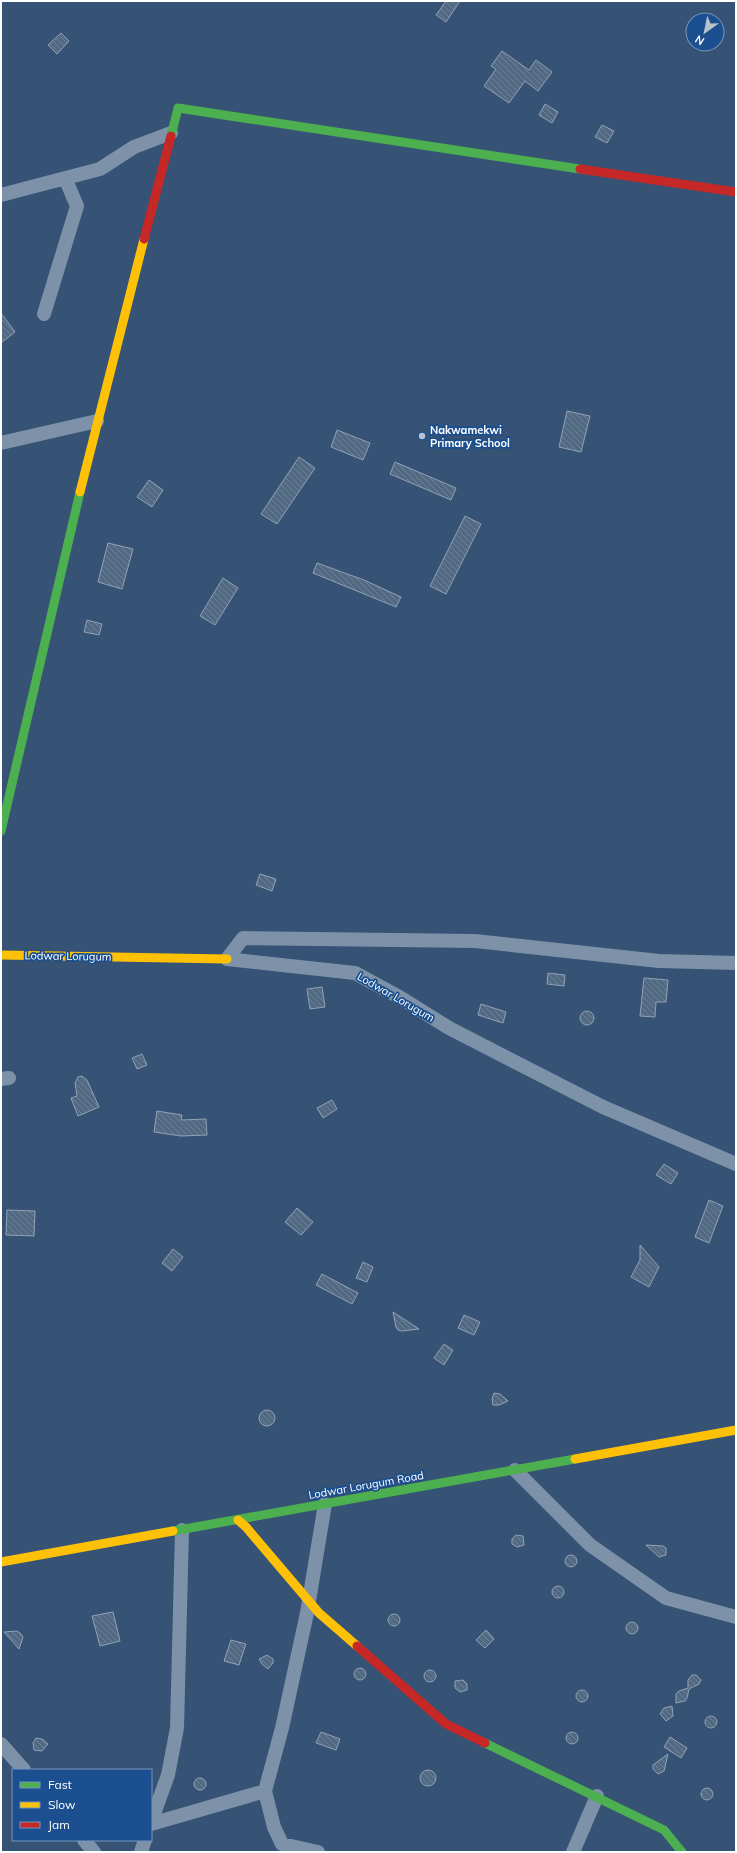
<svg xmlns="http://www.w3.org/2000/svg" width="737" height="1853" font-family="Mulish,sans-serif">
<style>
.building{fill:url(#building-back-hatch);stroke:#92a2b6}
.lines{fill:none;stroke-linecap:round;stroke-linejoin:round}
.street{stroke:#7d92a8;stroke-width:14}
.fast{stroke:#4caf50;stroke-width:9}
.slow{stroke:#ffc107;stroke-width:9}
.jam{stroke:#c62828;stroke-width:9}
.poi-dot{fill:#b9c2ce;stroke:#1b4f8f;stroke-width:1.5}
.labels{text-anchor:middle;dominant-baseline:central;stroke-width:3.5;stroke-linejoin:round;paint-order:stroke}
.poi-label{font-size:11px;font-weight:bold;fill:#fff;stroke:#1b4f8f;text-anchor:start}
.street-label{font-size:11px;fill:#fff;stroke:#1b4f8f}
</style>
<defs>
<pattern id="building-back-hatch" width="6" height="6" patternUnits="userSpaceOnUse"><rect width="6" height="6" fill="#526984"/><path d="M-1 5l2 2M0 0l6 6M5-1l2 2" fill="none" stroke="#6c8096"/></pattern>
</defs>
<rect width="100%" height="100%" fill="#365274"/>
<path class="building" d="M446,1h14l-14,21 -10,-7z
M61,33l8,8 -12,13 -9,-9z
M502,51l27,19 7,-10 16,12 -14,19 -13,-10 -16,22 -25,-17 12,-17 -5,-3z
M545,104l13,8 -6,11 -13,-8z
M602,125l12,6 -7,12 -12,-6z
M1,313l14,19 -14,11z
M567,411l23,5 -9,36 -22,-5z
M337,430l33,13 -7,17 -32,-13z
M299,457l16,11 -38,56 -16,-10z
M395,462l61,26 -5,12 -61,-26z
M149,480l14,10 -11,17 -15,-10z
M465,516l16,8 -35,70 -16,-8z
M108,543l25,6 -11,40 -24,-7z
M317,563l47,17 37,17 -5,10 -83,-34z
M223,578l15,10 -23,37 -15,-9z
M87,620l15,4 -3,11 -15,-3z
M260,874l16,5 -4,12 -16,-6z
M548,973l17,2 -1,11 -17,-2z
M644,978l24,2 -2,22h-10l-1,15 -15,-1z
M322,987l3,20 -15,2 -3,-20z
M481,1004l25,8 -3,11 -25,-8z
M580 1018a7 7 0 1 1 14 0a7 7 0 1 1-14 0Z
M142,1054l5,11 -10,4 -5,-11z
M82,1076l5,4 12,27 -21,9 -7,-18 6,-2 -2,-13 3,-6z
M332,1100l5,9 -14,9 -6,-10z
M157,1111l25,4 -1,5 25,-1 1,16 -26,1 -27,-4z
M664,1164l14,9 -7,11 -15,-9z
M709,1200l14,6 -14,37 -14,-6z
M297,1208l16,14 -12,13 -16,-13z
M7,1210l28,1 -1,25 -28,-1z
M640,1245l19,22 -10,20 -18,-10 9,-17z
M173,1249l10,8 -11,14 -10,-8z
M363,1262l10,5 -6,15 -11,-4z
M322,1274l36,19 -6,11 -36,-19z
M393,1312l26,17 -17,2 -4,-1 -2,-3z
M464,1315l16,7 -6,13 -16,-7z
M444,1344l9,6 -9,15 -10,-7z
M494,1393l6,1 8,7 -9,4h-6l-1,-6z
M259 1418a8 8 0 1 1 16 0a8 8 0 1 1-16 0Z
M516,1535l7,1 1,9 -7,2 -5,-3v-5z
M646,1545l17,1 3,2v7l-7,2z
M565 1561a6 6 0 1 1 12 0a6 6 0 1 1-12 0Z
M552 1592a6 6 0 1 1 12 0a6 6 0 1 1-12 0Z
M113,1612l7,29 -20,5 -8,-30z
M388 1620a6 6 0 1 1 12 0a6 6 0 1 1-12 0Z
M626 1628a6 6 0 1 1 12 0a6 6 0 1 1-12 0Z
M486,1630l8,9 -9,9 -9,-8z
M17,1631l3,2 3,4 -4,12 -15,-17z
M231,1640l15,4 -7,21 -15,-4z
M267,1655l6,4v4l-5,6 -6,-5 -3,-5z
M354 1674a6 6 0 1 1 12 0a6 6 0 1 1-12 0Z
M424 1676a6 6 0 1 1 12 0a6 6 0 1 1-12 0Z
M692,1675h4l5,5 -2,4 -10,5 -2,9 -2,3 -9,2v-9l3,-3 9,-3v-8z
M463,1680l4,4v6l-7,2 -5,-4v-7z
M576 1696a6 6 0 1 1 12 0a6 6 0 1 1-12 0Z
M672,1706l1,10 -7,5 -6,-7 4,-6z
M705 1722a6 6 0 1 1 12 0a6 6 0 1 1-12 0Z
M566 1738a6 6 0 1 1 12 0a6 6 0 1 1-12 0Z
M321,1732l19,7 -4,11 -20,-7z
M670,1737l17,11 -6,10 -17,-11z
M36,1738l6,1 6,5 -6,7 -8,-1 -1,-7z
M668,1754l-4,17 -6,3 -5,-5v-4z
M420 1778a8 8 0 1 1 16 0a8 8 0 1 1-16 0Z
M194 1784a6 6 0 1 1 12 0a6 6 0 1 1-12 0Z
M701 1794a6 6 0 1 1 12 0a6 6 0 1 1-12 0Z"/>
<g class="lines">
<path class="street" d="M1,195l99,-26 34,-22 37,-14
M44,314l33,-108 -12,-28
M1,443l96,-22
M227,959l128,14 46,25 48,30 154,79 133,57
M227,959l16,-21 232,3 184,20 77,2
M1,1079l8,-1
M515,1470l75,75 76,53 70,19
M1,1744l23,26
M151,1822l17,-47 9,-47 5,-198
M151,1824l114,-33
M84,1840l10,12
M141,1852l4,-12
M318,1852l-36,-8 -8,-17 -9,-36 17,-63 25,-115 18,-109
M573,1852l24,-56"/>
<path class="fast" d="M171,136l7,-28 402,61
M1,831l79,-339
M173,1531l402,-72
M485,1743l179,87 18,22"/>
<path class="slow" d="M80,492l64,-253
M1,955l226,4
M575,1459l161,-29
M238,1520l8,7 73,86 38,33
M1,1562l172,-31"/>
<path class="jam" d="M580,169l156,23
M144,239l27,-103
M357,1646l89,78 39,19"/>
</g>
<circle class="poi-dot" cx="422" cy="436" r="4"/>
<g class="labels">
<g class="poi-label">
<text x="430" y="430">Nakwamekwi<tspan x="430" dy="13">Primary School</tspan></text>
</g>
<g class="street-label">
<text transform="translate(68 956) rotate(1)">Lodwar Lorugum</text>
<text transform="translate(396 997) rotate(30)">Lodwar Lorugum</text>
<text transform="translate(366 1485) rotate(-10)">Lodwar Lorugum Road</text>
</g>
</g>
<rect width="737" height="1853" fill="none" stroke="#ffffff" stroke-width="4"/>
<rect x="12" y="1769" width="140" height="72" fill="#1b4f8f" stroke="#7695bc"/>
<rect x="20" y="1782" width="20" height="6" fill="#4caf50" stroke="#7695bc"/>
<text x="48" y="1789" font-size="12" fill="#ffffff">Fast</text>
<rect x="20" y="1802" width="20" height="6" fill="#ffc107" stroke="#7695bc"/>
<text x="48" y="1809" font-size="12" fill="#ffffff">Slow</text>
<rect x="20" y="1822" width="20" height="6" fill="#c62828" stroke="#7695bc"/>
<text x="48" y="1829" font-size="12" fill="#ffffff">Jam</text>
<g transform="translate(705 32) rotate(213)"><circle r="19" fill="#1b4f8f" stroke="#7695bc"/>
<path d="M0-3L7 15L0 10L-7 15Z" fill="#b9c2ce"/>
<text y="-6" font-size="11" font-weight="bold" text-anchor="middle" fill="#ffffff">N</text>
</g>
</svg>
